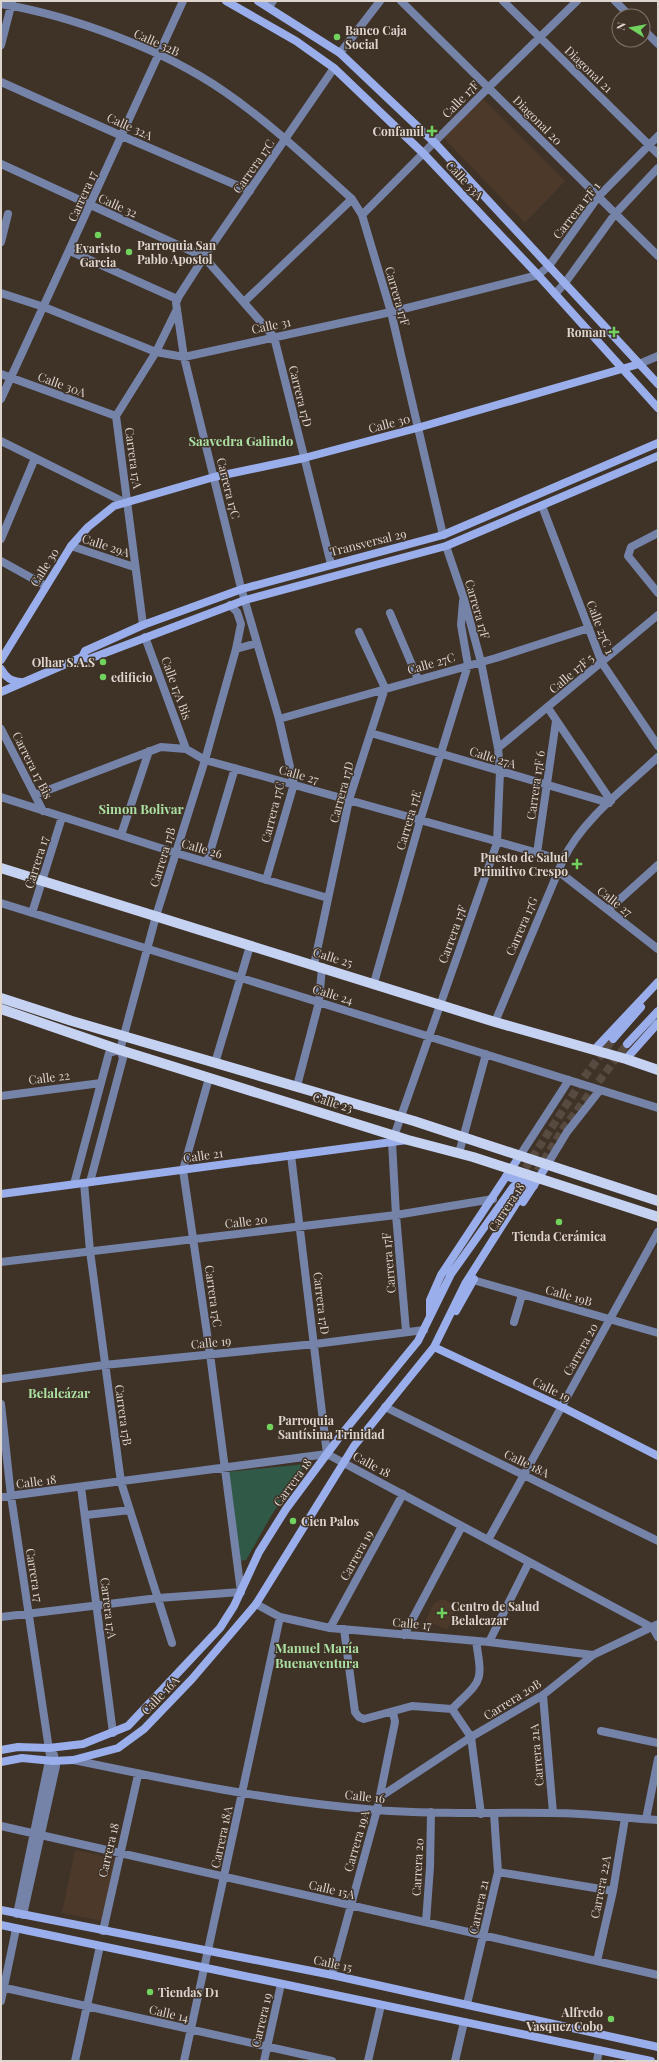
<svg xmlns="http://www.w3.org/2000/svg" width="659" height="2062" font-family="'Playfair Display',serif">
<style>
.built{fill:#4c392a}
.green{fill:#305a47}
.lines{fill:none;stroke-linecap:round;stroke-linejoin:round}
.secondary-tunnel{stroke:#574a40;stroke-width:8;stroke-dasharray:8 4;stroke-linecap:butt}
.street{stroke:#7583a9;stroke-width:8}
.secondary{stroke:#99aeeb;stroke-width:8}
.primary{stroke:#c6d2f2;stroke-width:10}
.poi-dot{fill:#71d35e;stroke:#3f3227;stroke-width:1.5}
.labels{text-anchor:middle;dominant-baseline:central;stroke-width:3;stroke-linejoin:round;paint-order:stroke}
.poi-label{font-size:12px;font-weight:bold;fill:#ddd5ce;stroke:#3f3227;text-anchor:start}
.street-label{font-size:12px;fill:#ddd5ce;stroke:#3f3227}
.neighbourhood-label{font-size:13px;font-weight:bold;fill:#ace0a2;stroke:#3f3227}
</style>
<rect width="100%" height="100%" fill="#3f3227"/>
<path class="built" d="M483,99l82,82 -40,42 -81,-85z
M443,1599l14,7 -10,24 -21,-10 8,-17z
M75,1850l41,9 -13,62 -41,-8z"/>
<path class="green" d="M306,1464l-35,52 -25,44 -7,1 -12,-89z"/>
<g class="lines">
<path class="secondary-tunnel" d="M519,1178l66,-102 28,-37
M531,1181l32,-52 64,-85"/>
<path class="street" d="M401,1l257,255
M503,1l155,153
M615,1l15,15
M1,4c72,12 164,46 224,88 45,31 86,70 127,107l10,16 29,97 52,223
M269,7l4,-6
M643,29l15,15
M1,45l11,-43
M340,53l40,-52
M1,82l121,54 128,55
M1,164l203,93 70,80 57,227
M362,215l127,-128 88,-86
M1,242l7,-28
M70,251l107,48
M1,293l43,14 112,45 28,5 207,-45 147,-37 11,-9 49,-69 60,-61
M555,294l10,-11 50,-69 43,-46
M245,301l107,-102
M639,364l19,-8
M1,374l115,42
M1,399l182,-398
M1,441l123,61
M542,506l60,157 56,83
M658,533l-27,14 -3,9 30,37
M1,539l34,-81
M71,546l63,21
M1,561l45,25
M390,613l28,66
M143,625l-27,-209 40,-64 21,-43
M145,637l41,112
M236,649l21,-6
M548,708l63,93
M279,719l217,-61 93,-30
M1,729l42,82
M371,733l238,70
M498,748l160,-133
M35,795l126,-48 25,2 19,11 358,100
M1,797l175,56 152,45
M121,835l28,-84
M537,853l19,-132
M207,862l28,-94
M558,871l100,78
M266,880l28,-96 -15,-65 -39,-135 -56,-227 -8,-54 3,-7 25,-39 130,-189
M1,903l657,205
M608,910l50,-45
M32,913l30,-96
M314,965l35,-165 36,-112 -26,-56
M374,983l46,-162 48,-156 -7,-40 2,-24
M495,1022l68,-162c19,-40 63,-73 95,-103
M215,1063l35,-117
M297,1086l22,-84 3,-35
M1,1096l100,-13
M459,1153l27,-99
M291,1155l36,299
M519,1157l50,-77
M547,1165l20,-33 33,-42
M90,1182l33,-124 -3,-8 36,-134 49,-156 31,-111 5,-25 -4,-12 -7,-7
M84,1183l6,68 31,231 51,161
M74,1184l35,-131 11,-3
M1,1262l395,-47 97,-16
M473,1280l185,53
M514,1322l8,-27
M406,1331l-10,-116 -4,-73 105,-299 3,-72 -2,-23 -17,-86 -17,-63 -18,-53
M1,1379l103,-14 211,-21 109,-14
M1,1404l10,92 39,260 -33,158
M385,1407l273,134
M81,1487l32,246
M1,1497l326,-43 326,174 5,9
M86,1515l44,-5
M488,1540l170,-308
M256,1604l24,13 50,11 159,14 104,13
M1,1617l157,-19 83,-6 -31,-238 -27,-184 26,-92
M330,1628l73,-134
M344,1629l11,83 4,5 5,2 48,-13 40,3
M404,1635l58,-109
M489,1642l40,-80
M543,1695l10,118
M452,1709l19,28 10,77
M452,1709c30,-30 31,-25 24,-68
M601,1731l57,12
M73,1760c101,21 201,42 304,50 58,5 117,2 175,3 36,0 71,5 106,7
M380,1797l91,-60 72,-42 50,-40 65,-31
M646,1819l12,-60
M1,1826l657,149
M498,1872l115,19
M23,1915l33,-149 -2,-11
M426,1922l4,-55 1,-55
M103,1931l35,-156
M597,1961l16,-70 12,-73
M332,1975l45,-165 18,-88 -2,-10
M1,1987l331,74
M1,2001l15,-72
M467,2004l31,-132 -4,-58
M75,2061l25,-115
M184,2061l96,-444
M264,2061l17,-77
M368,2061l13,-56
M455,2061l9,-39
M597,2061l2,-11"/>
<path class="secondary" d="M226,1l70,40 38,27 90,86 114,121 120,133
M258,1l82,52 95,90 223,241
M82,657l7,2 156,-59 201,-54 212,-90
M1,660l70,-114 17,-19 26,-21 100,-29 90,-19 113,-30 222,-64
M1,669c5,9 10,12 20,13
M1,692l81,-35 3,-6 58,-26 99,-36 201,-54 215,-92
M613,1039l28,-32
M627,1044l31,-33
M594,1050l64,-68
M626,1059l32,-36
M506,1176l28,10
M1,1194l406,-54
M523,1202l24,-37
M456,1311l18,-32
M430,1315v-15l11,-25 78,-118
M434,1347l128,60 96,49
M1,1750l17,-3 31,1 34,-4 45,-18 92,-98 14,-22 25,-54 27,-43 55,-74 77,-94 33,-67 62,-87
M1,1762l21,-4 31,3 20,-1 45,-12 26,-19 48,-50 64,-75 98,-158 80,-99 31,-63 59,-93
M1,1910l331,65 326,72
M1,1925l650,136"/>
<path class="primary" d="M1,868l494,154 131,37 32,11
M1,998l71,23 342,100 244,80
M1,1009l119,41 288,90 65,17 185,60"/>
</g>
<g class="poi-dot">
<circle cx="337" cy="37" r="4"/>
<path d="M430 125h4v4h4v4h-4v4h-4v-4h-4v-4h4z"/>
<circle cx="98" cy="235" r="4"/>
<circle cx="129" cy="252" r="4"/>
<path d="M612 326h4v4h4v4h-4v4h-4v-4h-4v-4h4z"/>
<circle cx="103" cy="662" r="4"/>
<circle cx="103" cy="677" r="4"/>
<path d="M575 858h4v4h4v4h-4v4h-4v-4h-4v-4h4z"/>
<circle cx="559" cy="1222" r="4"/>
<circle cx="270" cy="1427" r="4"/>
<circle cx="293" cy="1521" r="4"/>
<path d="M440 1607h4v4h4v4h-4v4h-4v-4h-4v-4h4z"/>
<circle cx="150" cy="1992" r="4"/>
<circle cx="611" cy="2019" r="4"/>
</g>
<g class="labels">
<g class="poi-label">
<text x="345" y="30">Banco Caja<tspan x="345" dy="14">Social</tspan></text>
<text x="424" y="131" text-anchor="end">Confamil</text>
<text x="137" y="245">Parroquia San<tspan x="137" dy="14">Pablo Apostol</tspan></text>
<text x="98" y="248" text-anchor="middle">Evaristo<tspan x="98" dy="14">Garcia</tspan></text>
<text x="606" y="332" text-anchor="end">Roman</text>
<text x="95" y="662" text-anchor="end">Olhar S.A.S</text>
<text x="111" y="677">edificio</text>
<text x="568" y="857" text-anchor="end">Puesto de Salud<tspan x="568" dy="14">Primitivo Crespo</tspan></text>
<text x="559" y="1236" text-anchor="middle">Tienda Cerámica</text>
<text x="278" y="1420">Parroquia<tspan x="278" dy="14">Santísima Trinidad</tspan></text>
<text x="301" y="1521">Cien Palos</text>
<text x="451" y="1606">Centro de Salud<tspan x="451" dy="14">Belalcazar</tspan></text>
<text x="158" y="1992">Tiendas D1</text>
<text x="603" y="2012" text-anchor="end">Alfredo<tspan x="603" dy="14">Vasquez Cobo</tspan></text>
</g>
<g class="street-label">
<text transform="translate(157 42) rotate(24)">Calle 32B</text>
<text transform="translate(589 69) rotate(44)">Diagonal 21</text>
<text transform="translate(460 99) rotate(-46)">Calle 17F</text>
<text transform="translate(538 120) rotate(45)">Diagonal 20</text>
<text transform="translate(130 126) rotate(24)">Calle 32A</text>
<text transform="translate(253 166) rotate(-55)">Carrera 17C</text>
<text transform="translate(465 180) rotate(47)">Calle 33A</text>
<text transform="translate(82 196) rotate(-66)">Carrera 17</text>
<text transform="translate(118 205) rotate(24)">Calle 32</text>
<text transform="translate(576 210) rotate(-52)">Carrera 17F 1</text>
<text transform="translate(398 296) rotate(74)">Carrera 17F</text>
<text transform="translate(271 325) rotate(-12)">Calle 31</text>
<text transform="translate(62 384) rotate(20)">Calle 30A</text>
<text transform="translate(301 396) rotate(76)">Carrera 17D</text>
<text transform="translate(389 423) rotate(-15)">Calle 30</text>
<text transform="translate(134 458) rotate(82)">Carrera 17A</text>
<text transform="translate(229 488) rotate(76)">Carrera 17C</text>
<text transform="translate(368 542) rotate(-14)">Transversal 29</text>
<text transform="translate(106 545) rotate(18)">Calle 29A</text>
<text transform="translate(44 567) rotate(-58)">Calle 30</text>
<text transform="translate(478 609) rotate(74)">Carrera 17F</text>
<text transform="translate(601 627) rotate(69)">Calle 27C 1</text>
<text transform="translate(431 663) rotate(-16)">Calle 27C</text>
<text transform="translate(571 673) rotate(-40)">Calle 17F 5</text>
<text transform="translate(177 688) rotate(70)">Calle 17A Bis</text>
<text transform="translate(493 757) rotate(17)">Calle 27A</text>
<text transform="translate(33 765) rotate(63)">Carrera 17 Bis</text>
<text transform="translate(299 774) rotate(16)">Calle 27</text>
<text transform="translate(535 785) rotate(-82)">Carrera 17F 6</text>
<text transform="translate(341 792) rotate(-75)">Carrera 17D</text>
<text transform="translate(272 812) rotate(-76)">Carrera 17C</text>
<text transform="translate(408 820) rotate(-74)">Carrera 17E</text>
<text transform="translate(202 848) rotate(16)">Calle 26</text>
<text transform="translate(162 857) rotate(-73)">Carrera 17B</text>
<text transform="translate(36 862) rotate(-73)">Carrera 17</text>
<text transform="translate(615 901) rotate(38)">Calle 27</text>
<text transform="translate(521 926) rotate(-67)">Carrera 17G</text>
<text transform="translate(452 934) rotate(-70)">Carrera 17F</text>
<text transform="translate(333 957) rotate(17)">Calle 25</text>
<text transform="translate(333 994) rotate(17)">Calle 24</text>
<text transform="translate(49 1077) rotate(-7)">Calle 22</text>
<text transform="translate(333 1102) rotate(17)">Calle 23</text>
<text transform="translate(203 1155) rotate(-8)">Calle 21</text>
<text transform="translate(506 1207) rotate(-57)">Carrera 18</text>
<text transform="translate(246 1221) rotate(-7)">Calle 20</text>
<text transform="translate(388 1263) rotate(-95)">Carrera 17F</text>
<text transform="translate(569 1295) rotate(16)">Calle 19B</text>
<text transform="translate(214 1296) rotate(82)">Carrera 17C</text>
<text transform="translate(322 1303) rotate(83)">Carrera 17D</text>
<text transform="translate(211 1342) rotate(-6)">Calle 19</text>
<text transform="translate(580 1349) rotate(-61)">Carrera 20</text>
<text transform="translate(552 1389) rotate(26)">Calle 19</text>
<text transform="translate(124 1415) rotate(82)">Carrera 17B</text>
<text transform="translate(527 1463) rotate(26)">Calle 18A</text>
<text transform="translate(372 1464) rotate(28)">Calle 18</text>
<text transform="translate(36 1481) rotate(-7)">Calle 18</text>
<text transform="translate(292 1482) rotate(-54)">Carrera 18</text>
<text transform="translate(356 1555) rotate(-61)">Carrera 19</text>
<text transform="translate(35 1575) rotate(81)">Carrera 17</text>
<text transform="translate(109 1608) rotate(83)">Carrera 17A</text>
<text transform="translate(412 1623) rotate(5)">Calle 17</text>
<text transform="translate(160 1695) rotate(-46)">Calle 16A</text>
<text transform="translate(512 1699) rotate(-32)">Carrera 20B</text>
<text transform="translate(536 1755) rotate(-95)">Carrera 21A</text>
<text transform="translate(365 1796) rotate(6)">Calle 16</text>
<text transform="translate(221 1837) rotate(-78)">Carrera 18A</text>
<text transform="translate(356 1841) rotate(-74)">Carrera 19A</text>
<text transform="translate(108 1850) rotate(-77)">Carrera 18</text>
<text transform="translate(417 1867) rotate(-87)">Carrera 20</text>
<text transform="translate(600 1887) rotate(-79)">Carrera 22A</text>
<text transform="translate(332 1889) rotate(13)">Calle 15A</text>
<text transform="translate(478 1907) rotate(-78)">Carrera 21</text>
<text transform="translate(333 1963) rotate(12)">Calle 15</text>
<text transform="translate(169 2013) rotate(13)">Calle 14</text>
<text transform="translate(261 2020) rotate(-77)">Carrera 19</text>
</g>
<g class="neighbourhood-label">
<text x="241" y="440">Saavedra Galindo</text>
<text x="141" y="808">Simon Bolivar</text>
<text x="59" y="1392">Belalcázar</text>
<text x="317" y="1647">Manuel María<tspan x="317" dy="15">Buenaventura</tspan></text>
</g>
</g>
<rect width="659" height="2062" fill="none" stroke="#ddd5ce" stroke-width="4"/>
<g transform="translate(631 28) rotate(281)"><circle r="19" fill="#3f3227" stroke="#7e736a"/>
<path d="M0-3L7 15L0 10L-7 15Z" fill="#71d35e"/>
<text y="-6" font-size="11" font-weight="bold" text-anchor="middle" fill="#ddd5ce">N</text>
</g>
</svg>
